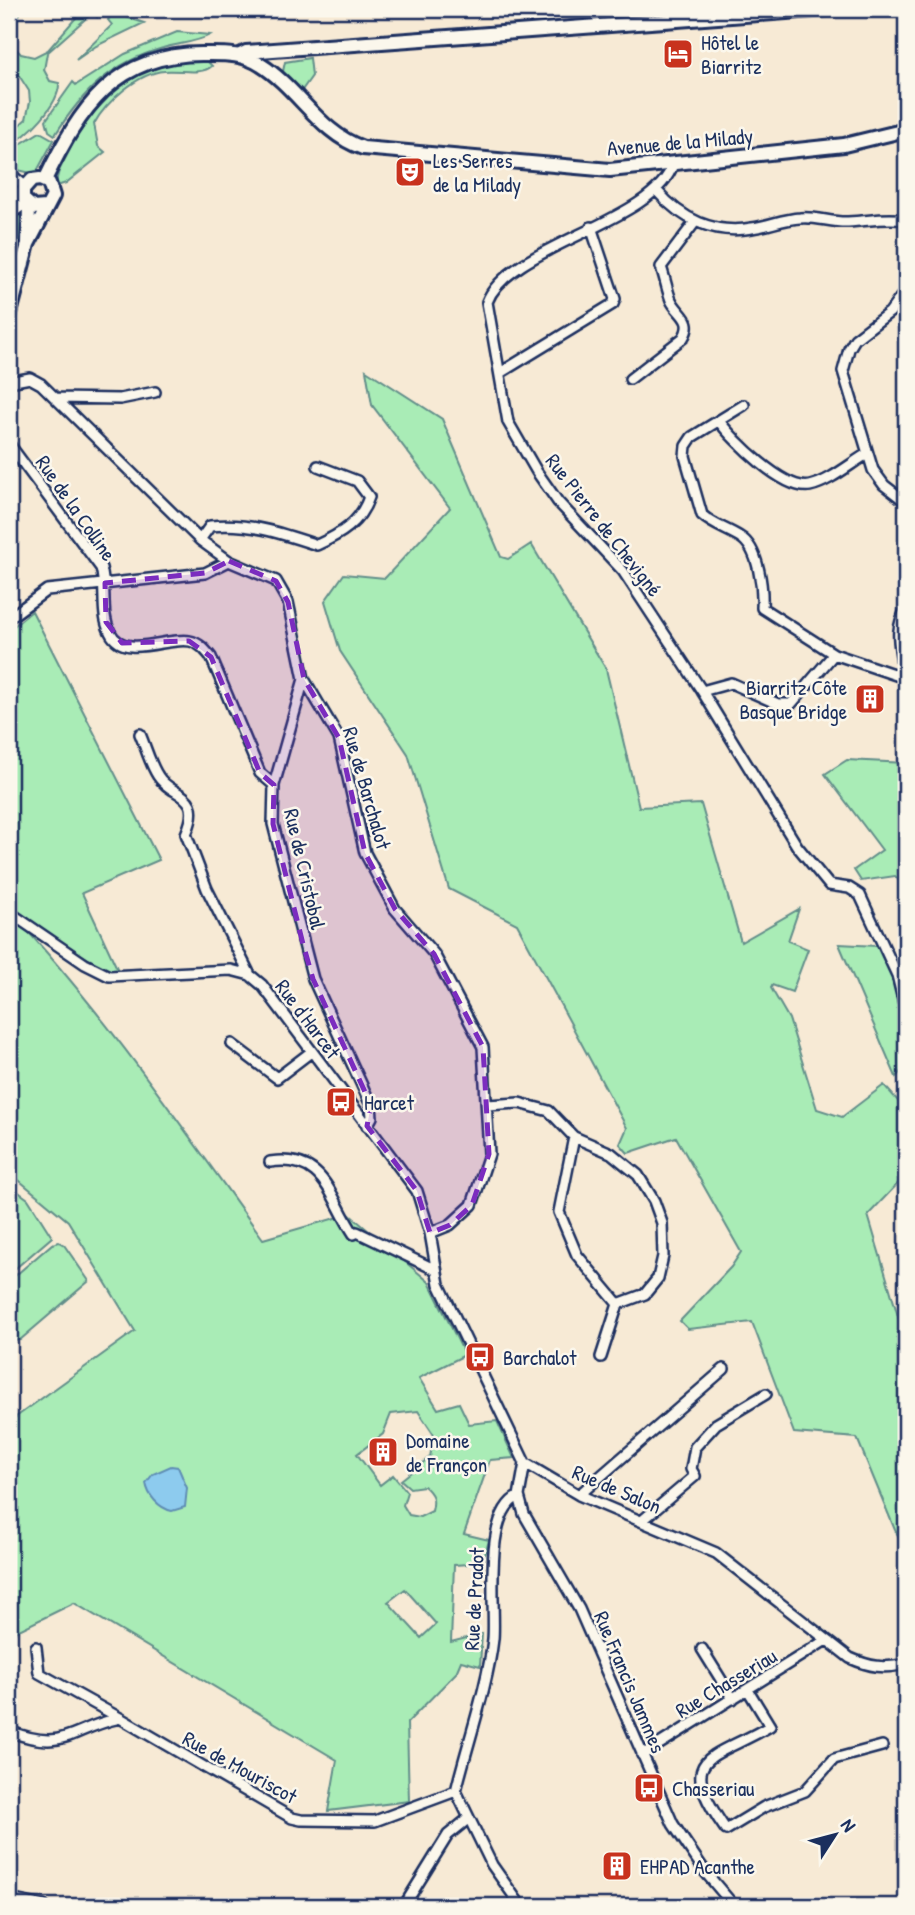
<svg xmlns="http://www.w3.org/2000/svg" width="915" height="1915" font-family="'Patrick Hand',sans-serif">
<style>
.green{fill:#a9ecb6;stroke:#628e8a;stroke-width:2;fill-rule:evenodd}
.water{fill:#8dcbee;stroke:#5f8db4;stroke-width:2}
.lines{fill:none;stroke-linecap:round;stroke-linejoin:round}
.street-casing{stroke:#1b2f5e;stroke-width:14}
.secondary-casing{stroke:#1b2f5e;stroke-width:18}
.street{stroke:#fbf7ec;stroke-width:9}
.secondary{stroke:#fbf7ec;stroke-width:12}
.marked{fill:#7b2cbf;fill-opacity:0.2;stroke:#7b2cbf;stroke-width:5;stroke-dasharray:14 9;stroke-linejoin:round}
.labels{text-anchor:middle;dominant-baseline:central;stroke-width:5;stroke-linejoin:round;paint-order:stroke}
.poi-label{font-size:21px;fill:#1b2f5e;stroke:#fbf7ec;text-anchor:start}
.street-label{font-size:21px;fill:#1b2f5e;stroke:#fbf7ec}
</style>
<rect width="100%" height="100%" fill="#f7ead5"/>
<filter id="ink" filterUnits="userSpaceOnUse"><feTurbulence type="fractalNoise" baseFrequency=".0143" numOctaves="2"/><feDisplacementMap in="SourceGraphic" scale="14" xChannelSelector="R" yChannelSelector="G"/><feConvolveMatrix kernelMatrix="1 2 1 2 8 2 1 2 1" color-interpolation-filters="sRGB"/></filter>
<g filter="url(#ink)">
<path class="green" d="M9,9h13l-11,23 2,14 8,8 13,3 14,-7 33,-38 -3,-3 21,2 -2,6 -5,-4 -45,40 -3,17 6,11 9,2c1,21 -32,54 -50,62v-11l17,-15 4,-17 -1,-11 -20,-31z
M123,16l21,7 -48,23 -20,14 36,-35 -4,-5 2,-3z
M177,32l33,3c-14,8 -32,8 -47,13 -52,15 -80,43 -108,87l-6,-4 -3,-11 27,-38 3,3 49,-31z
M310,58l2,18 -12,17 -18,-17 3,-14z
M168,62h40l4,4c-11,10 -33,3 -48,5 -26,2 -58,31 -70,53l4,22 7,6 -39,31 -9,3c-2,-11 5,-21 10,-31 21,-44 55,-78 101,-93z
M40,132l14,8 -17,31 -6,2 -22,-5v-17z
M23,209l2,7 -16,64v-56z
M366,370l76,49 59,138 7,2 23,-15 75,125 33,138 62,-3 40,138 58,-33 -11,32 20,8 -16,43 -20,-7 -1,3 18,31 28,90 25,8 42,-32 22,25v65l-38,40 38,128v206l-11,-19 -38,-92 -63,-5 -42,-111 -64,7 -8,-8 51,-54 10,-15 -65,-115 -48,16 -8,-9 7,-16 -110,-204 -68,-35 -41,-135 -68,-103 -15,-50 19,-27 41,4 65,-70 -78,-103z
M32,611l127,249 -77,33 40,86 -112,-67c95,101 172,215 253,327l86,-25 80,68 36,73 -46,23 19,31 21,-6 10,21 28,-3 17,37 -24,2 -26,74 25,6 -6,23 -29,2 -3,77 31,-8 -2,32 -19,-5 -5,12 -49,50 2,78 -81,10 9,-51 -263,-157 -65,32v-213l126,-91 -67,-110 -59,-49v-542zM418,1411l16,24 -4,22 -29,23 9,8 14,-2c9,8 11,13 8,25l-12,6 -11,-2 -6,-10 4,-13 -14,-17 -13,10 -23,-31 26,-20 8,-20zM405,1589l31,35 -15,14 -33,-36z
M847,760l59,3v125l-11,-12 -34,5 -7,-11 28,-20 -57,-76z
M839,944l38,2 25,36 4,-1v85l-10,11z
M9,1185l19,14 24,38 -42,36z
M59,1242l5,3 25,36 -69,59h-11v-59l43,-37z"/>
<path class="water" d="M171,1466l7,1 9,21 -2,19 -13,4c-13,-3 -24,-15 -26,-28l7,-9z"/>
<g class="lines">
<g class="street-casing">
<path id="street" d="M906,89v-1
M673,164c-18,59 -165,81 -186,138l21,120 29,50 21,30 65,69 79,120 95,155 32,39 20,3 11,7 37,80 9,37
M9,173l16,13
M657,191c24,28 57,44 95,37 16,-2 31,-9 48,-10 16,-2 32,5 48,4 22,-1 35,-5 58,-2
M9,215l17,-12
M906,290l-16,22 -35,27 -6,10 -6,22 30,99 11,15 22,17
M500,373l113,-69 2,-5 -24,-72
M630,379l53,-41c12,-19 -5,-23 -12,-38 -4,-10 -6,-22 -10,-33l34,-45
M9,382l21,-4 11,6 159,156 29,21 47,20 12,21 16,77 -30,106 -1,39 40,155 58,126 1,12 -5,9
M55,398l65,1 35,-7
M744,405l-52,32 -6,9 -1,10 17,59c11,10 25,14 38,22 19,11 23,51 22,71l72,46 68,23
M719,421c14,19 65,70 91,65 19,-4 40,-22 57,-32
M9,444l92,124c6,21 -1,45 9,64 14,29 58,4 80,9 10,2 16,10 21,16l49,116 14,12
M200,540l10,-14c39,-4 71,7 107,19 24,-11 43,-22 52,-48l-12,-16 -39,-15
M906,609c-15,28 -2,40 -4,68l4,1
M9,618l38,-28 158,-17 24,-12
M304,679l35,59 26,115 30,56 39,45 49,93 6,107 -17,51 -22,20 -20,8
M702,691l29,-8 47,21h13l43,-50
M140,734c6,14 10,30 18,42 13,22 47,15 28,58l21,55 43,86
M9,912l76,52 24,12 122,-6 19,5 12,10 155,206 13,42 9,51 86,179 54,32 137,58 134,105c20,9 34,11 56,6
M232,1044l45,34 34,-26
M487,1105l32,-2 30,8 25,26 37,16 27,22 16,26 8,22 1,33 -5,22 -13,16 -27,10
M574,1137l-15,75 18,43 41,49
M270,1162c56,-8 59,35 84,72l3,-2 79,38
M601,1357l17,-53
M525,1463l-6,33 5,18 55,95 94,215 33,49 28,33
M579,1495l145,-126
M643,1520l52,-44 -4,-7 4,-22 21,-23 50,-30
M36,1647l3,26 81,45
M702,1649l31,50
M748,1690l22,36c-57,34 -98,27 -44,104l38,-23 41,-16 29,-32 48,-13
M9,1731c57,22 59,-2 111,-13l172,100 9,2 74,1 81,-30 36,74 29,41
M642,1755l184,-115
M456,1791c11,-46 32,-106 37,-152 3,-33 -11,-126 26,-143
M9,1899l35,7
M404,1906l44,-71 21,-17"/>
</g>
<g class="secondary-casing">
<path id="secondary" d="M240,55l6,-3 581,-43
M45,180c35,-72 70,-127 159,-126 20,0 39,-1 57,11 37,23 59,69 102,83l247,22 234,-25 62,-15
M28,244l25,-48 -4,-13 -9,-4 -8,1 -9,10v9l10,9 13,-1
M9,317l19,-73 1,-38"/>
</g>
<use href="#street" class="street"/>
<use href="#secondary" class="secondary"/>
</g>
</g>
<path class="marked" d="M229,561l47,20 12,21 16,77 35,59 26,115 30,56 39,45 49,93 6,107 -17,51 -22,20 -20,8 -13,-42 -50,-65 4,-21 -58,-126 -10,-35 -30,-120 1,-39 -14,-12 -49,-116 -22,-16 -67,2 -16,-21 -1,-39 100,-10z"/>
<defs>
<g id="hotel-square" transform="scale(1.575)"><rect x="-9" y="-9" width="18" height="18" rx="4" fill="#c8321e" stroke="#fbf7ec"/><path d="M-6-4.5h1.5V1H6V5H4.5V3h-9V5H-6ZM-4 0a1.8 1.8 0 1 1 3.6 0ZM.5 0V-2.5h3Q6-2.5 6 0Z" fill="#fff"/></g>
<g id="theatre-square" transform="scale(1.575)"><rect x="-9" y="-9" width="18" height="18" rx="4" fill="#c8321e" stroke="#fbf7ec"/><path d="M-5-5.5Q0-4 5-5.5V0Q5 5 0 6Q-5 5-5 0ZM-3.3-2.5H-1v1.5H-3.3ZM1-2.5H3.3v1.5H1ZM-2.8 1Q0 5.5 2.8 1Z" fill="#fff"/></g>
<g id="building-square" transform="scale(1.575)"><rect x="-9" y="-9" width="18" height="18" rx="4" fill="#c8321e" stroke="#fbf7ec"/><path d="M-4-6H4V6H1V3H-1V6H-4ZM-2.5-4.3h1.7v1.8h-1.7ZM.8-4.3h1.7v1.8H.8ZM-2.5-1h1.7V.8h-1.7ZM.8-1h1.7V.8H.8Z" fill="#fff"/></g>
<g id="bus-square" transform="scale(1.575)"><rect x="-9" y="-9" width="18" height="18" rx="4" fill="#c8321e" stroke="#fbf7ec"/><path d="M-5-6H5V4H4V6H2V4H-2V6H-4V4H-5ZM-3.5-4V0h7V-4ZM-3.5 1.2v1.5H-2V1.2ZM2 1.2v1.5H3.5V1.2Z" fill="#fff"/></g>
</defs>
<g fill-rule="evenodd">
<use href="#hotel-square" x="678" y="54"/>
<use href="#theatre-square" x="410" y="172"/>
<use href="#building-square" x="870" y="699"/>
<use href="#bus-square" x="341" y="1102"/>
<use href="#bus-square" x="480" y="1357"/>
<use href="#building-square" x="383" y="1452"/>
<use href="#bus-square" x="649" y="1788"/>
<use href="#building-square" x="617" y="1866"/>
</g>
<g class="labels">
<g class="poi-label">
<text x="701" y="42">Hôtel le<tspan x="701" dy="24">Biarritz</tspan></text>
<text x="433" y="160">Les Serres<tspan x="433" dy="24">de la Milady</tspan></text>
<text x="847" y="687" text-anchor="end">Biarritz Côte<tspan x="847" dy="24">Basque Bridge</tspan></text>
<text x="364" y="1102">Harcet</text>
<text x="503" y="1357">Barchalot</text>
<text x="406" y="1440">Domaine<tspan x="406" dy="24">de Françon</tspan></text>
<text x="672" y="1788">Chasseriau</text>
<text x="640" y="1866">EHPAD Acanthe</text>
</g>
<g class="street-label">
<text transform="translate(680 142) rotate(-5)">Avenue de la Milady</text>
<text transform="translate(76 508) rotate(55)">Rue de la Colline</text>
<text transform="translate(604 525) rotate(52)">Rue Pierre de Chevigné</text>
<text transform="translate(367 788) rotate(74)">Rue de Barchalot</text>
<text transform="translate(305 869) rotate(77)">Rue de Cristobal</text>
<text transform="translate(308 1019) rotate(53)">Rue d'Harcet</text>
<text transform="translate(617 1489) rotate(23)">Rue de Salon</text>
<text transform="translate(474 1599) rotate(-87)">Rue de Pradot</text>
<text transform="translate(630 1682) rotate(67)">Rue Francis Jammes</text>
<text transform="translate(726 1683) rotate(-31)">Rue Chasseriau</text>
<text transform="translate(240 1767) rotate(29)">Rue de Mouriscot</text>
</g>
</g>
<rect width="915" height="1915" fill="none" stroke="#fbf7ec" stroke-width="35"/>
<rect x="18" y="18" width="880" height="1880" fill="none" stroke="#1b2f5e" stroke-width="2.5" filter="url(#ink)"/>
<g transform="translate(835 1835) rotate(54)" stroke="#fbf7ec" stroke-width="5" paint-order="stroke">
<path d="M0-5L12 26L0 18L-12 26Z" fill="#1b2f5e"/>
<text y="-10" font-size="19" font-weight="bold" text-anchor="middle" fill="#1b2f5e">N</text>
</g>
</svg>
